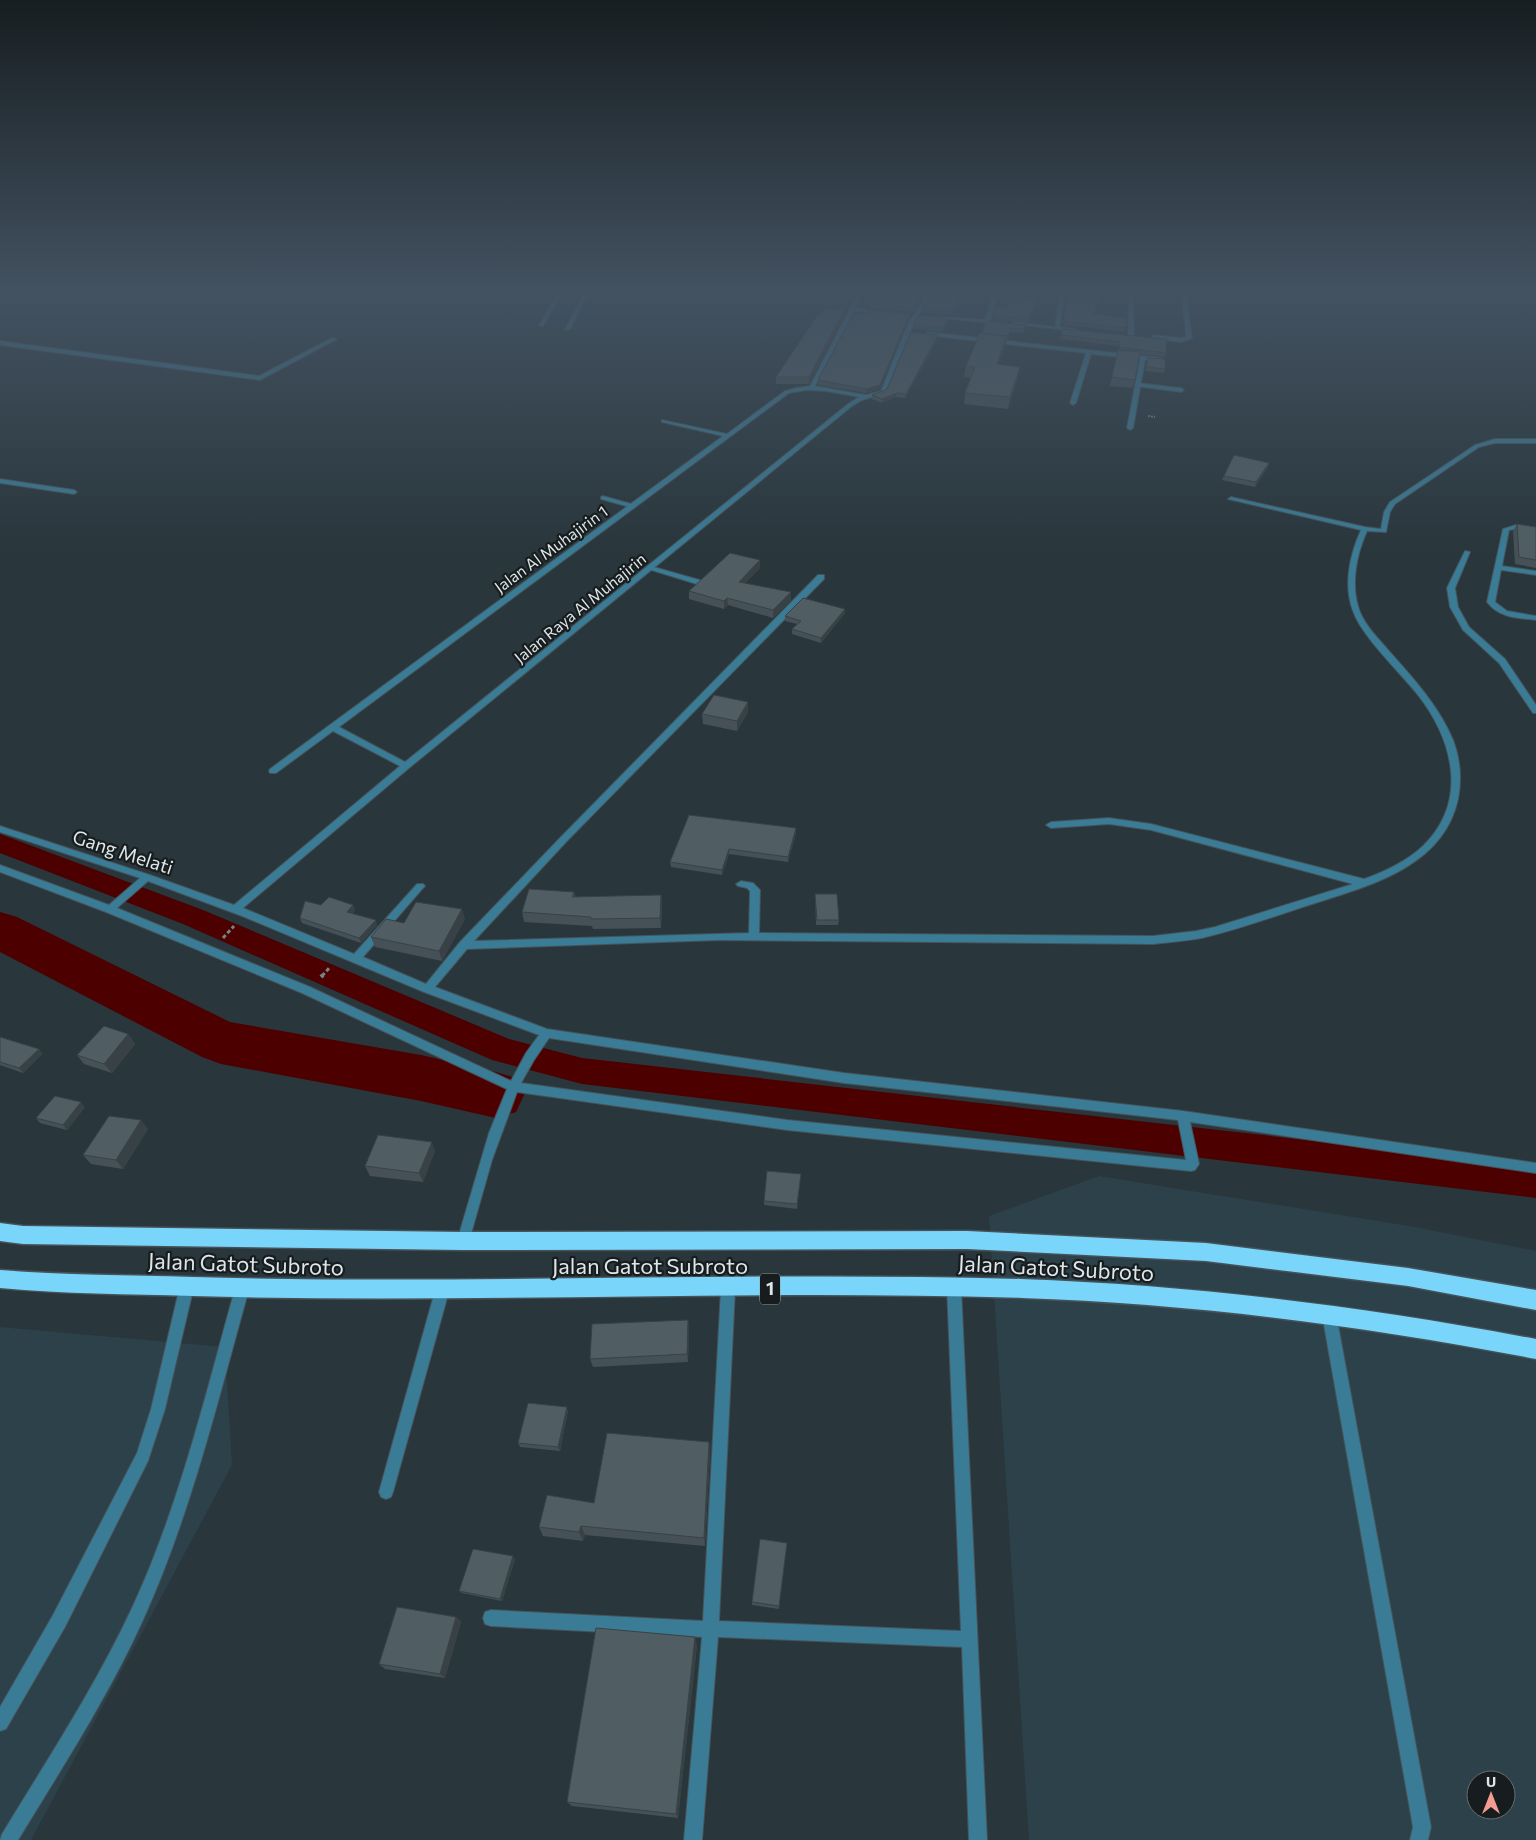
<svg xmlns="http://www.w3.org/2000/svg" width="1536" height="1840" font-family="Commissioner,sans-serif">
<rect width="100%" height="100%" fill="#29363c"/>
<g fill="#2c4149" fill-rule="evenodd">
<path d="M 1099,1176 L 1415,1227 L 1536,1251 L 1536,1840 L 1029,1840 L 989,1216 ZM 1476,1780 L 1506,1780 L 1506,1810 L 1476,1810 Z"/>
<polygon points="0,1327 225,1347 232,1465 31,1840 0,1840"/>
</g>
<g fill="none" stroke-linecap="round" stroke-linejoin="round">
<polygon fill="#4c0000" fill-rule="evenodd" points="0,834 203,910 509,1039 582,1058 1536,1166 1536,1198 582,1084 492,1060 183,924 0,853"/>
<polygon fill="#4c0000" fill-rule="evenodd" points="0,912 17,917 230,1022 421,1055 496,1072 516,1078 524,1095 516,1112 496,1118 421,1101 221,1064 202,1057 0,952"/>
<defs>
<g id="lane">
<polygon points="1137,383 1181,388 1184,390 1181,392 1135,386 1135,384"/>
<polygon points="603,496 635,505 636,506 633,508 601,499 601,497"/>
<polygon points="650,566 703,581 704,583 700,585 648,569 646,568"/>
<polygon points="187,1280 192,1282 194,1286 165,1409 148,1461 65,1627 6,1729 0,1731 0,1707 53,1615 137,1453 151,1409 180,1286 182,1282"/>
<polygon points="1329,1308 1334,1309 1336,1314 1431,1827 1428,1840 1410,1840 1413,1827 1322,1314 1324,1309"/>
</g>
<g id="street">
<polygon points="558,293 562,293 543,326 539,326"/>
<polygon points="584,293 588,293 570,329 565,330"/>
<path d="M 858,293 L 862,293 L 855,308 L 882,312 L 880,313 L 854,311 L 815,386 L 866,395 L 881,391 L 908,323 L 923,302 L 926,293 L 930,293 L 927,302 L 914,323 L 885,393 L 862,400 L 852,406 L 409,768 L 243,908 L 354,954 L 417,884 L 423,884 L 425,886 L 423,888 L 363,957 L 426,984 L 460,942 L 560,838 L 818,575 L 824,575 L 824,579 L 566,842 L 474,941 L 749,933 L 750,891 L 747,888 L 738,886 L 736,884 L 741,881 L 753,883 L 760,890 L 759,933 L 1153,936 L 1196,931 L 1215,927 L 1353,884 L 1151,830 L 1109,824 L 1051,828 L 1046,825 L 1051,822 L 1109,818 L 1151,824 L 1364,879 C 1384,872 1407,861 1423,846 C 1469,801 1453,740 1418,695 C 1400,672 1362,637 1353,611 C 1343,585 1350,554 1361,530 L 1228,499 L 1231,497 L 1365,527 L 1381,529 L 1384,512 L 1390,502 L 1475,445 L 1495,439 L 1536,439 L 1536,443 L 1495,443 L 1479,447 L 1395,504 L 1390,512 L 1386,532 L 1367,531 C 1356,555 1350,587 1360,612 C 1366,627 1379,639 1389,651 C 1413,678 1439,706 1453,740 C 1460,758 1462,779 1458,799 C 1443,869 1365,887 1306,906 C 1272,917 1237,930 1202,938 C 1186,941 1169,942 1153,944 L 720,940 L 467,949 L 435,987 L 547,1029 L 844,1073 L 1183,1111 L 1536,1163 L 1536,1173 L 1190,1122 L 1199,1164 L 1195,1170 L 1191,1171 L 787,1130 L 517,1092 L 492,1160 L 469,1241 L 467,1245 L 463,1247 L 459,1245 L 457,1241 L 489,1133 L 507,1089 L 302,993 L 106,912 L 0,872 L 0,865 L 109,905 L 140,878 L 0,832 L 0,826 L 150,875 L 234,905 L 400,766 L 333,731 L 276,773 L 270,773 L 269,771 L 270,769 L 723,436 L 662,422 L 662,420 L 727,434 L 785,391 L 796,388 L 810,386 ZM 806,390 L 826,391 L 859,397 L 848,404 L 405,762 L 339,727 L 789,393 ZM 148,881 L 242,916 L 424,992 L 539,1035 L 526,1053 L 511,1081 L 310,987 L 117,908 ZM 549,1038 L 844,1083 L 1178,1120 L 1186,1160 L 787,1120 L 521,1083 L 534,1060 Z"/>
<polygon points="1060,293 1064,293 1060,327 1076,329 1076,331 1011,324 1014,322 1055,327"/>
<polygon points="1129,293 1133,293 1134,335 1131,337 1128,335"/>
<polygon points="1182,293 1186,293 1192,338 1181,342 1151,338 1153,335 1181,338 1186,337"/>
<polygon points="995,296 997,297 990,321 1002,322 1002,324 932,317 934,316 985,320 993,297"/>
<polygon points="927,332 1161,358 1164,360 1161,362 1145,360 1133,428 1130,430 1127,428 1140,359 1091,354 1076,403 1073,405 1070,403 1086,353 925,335"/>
<polygon points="332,338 337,339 260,380 0,345 0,341 259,376"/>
<polygon points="0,479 74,490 77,492 74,494 0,483"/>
<path d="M 1516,525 L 1536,528 L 1536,532 L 1516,529 L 1509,530 L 1502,566 L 1536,571 L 1536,575 L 1501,570 L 1495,602 L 1507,611 L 1536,616 L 1536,620 C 1518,618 1499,618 1487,602 L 1503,529 Z"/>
<polygon points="1465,551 1470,552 1455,588 1458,607 1469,627 1505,659 1536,705 1536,713 1533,713 1499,663 1463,630 1450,607 1447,588"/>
<polygon points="954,1281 959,1283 961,1287 987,1840 969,1840 962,1647 718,1637 702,1840 684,1840 702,1637 491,1626 485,1624 483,1618 485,1612 491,1610 703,1621 721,1289 723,1285 728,1283 733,1285 735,1289 719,1621 961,1631 947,1287 949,1283"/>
<path d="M 242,1283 L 247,1285 L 249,1289 C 218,1400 191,1514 143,1620 C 108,1697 62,1768 18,1840 L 0,1840 L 2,1834 C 47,1760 95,1687 132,1608 C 179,1507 205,1396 235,1289 L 237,1285 Z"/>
<polygon points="442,1285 447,1287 449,1291 393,1492 391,1497 386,1499 381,1497 379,1492 435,1291 437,1287"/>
</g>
<g id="highway">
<polygon points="0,1223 23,1226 463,1232 967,1231 1206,1243 1408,1268 1536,1290 1536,1310 1408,1286 1206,1261 967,1249 463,1250 23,1244 0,1241"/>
<path d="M 0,1270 C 64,1275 129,1275 193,1277 C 469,1285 745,1271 1021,1279 C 1194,1285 1366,1307 1536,1339 L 1536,1359 C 1366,1326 1195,1304 1022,1298 C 746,1289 469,1304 193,1296 C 129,1294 64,1294 0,1288 Z"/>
</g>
</defs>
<use href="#lane" stroke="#465258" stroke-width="2"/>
<use href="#street" stroke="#465258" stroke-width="2"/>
<use href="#highway" stroke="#465258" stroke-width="3"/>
<polyline stroke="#788287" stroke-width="2" stroke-dasharray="2 1" stroke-linecap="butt" points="1148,416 1155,417"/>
<g stroke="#788287" stroke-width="3" stroke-dasharray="4 2.5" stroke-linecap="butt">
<polyline points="223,938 234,926"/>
<polyline points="322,976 330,967"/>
</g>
<polyline stroke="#788287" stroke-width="4" stroke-dasharray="4.5 3" stroke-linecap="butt" points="321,977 323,975"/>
<use href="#lane" fill="#3a7b95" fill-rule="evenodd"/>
<use href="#street" fill="#3a7b95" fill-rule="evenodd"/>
<use href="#highway" fill="#79d5fa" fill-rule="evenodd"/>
</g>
<g fill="#455156">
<polygon points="964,293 951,315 923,312 923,308 938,295"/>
<polygon points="1069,294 1099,296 1094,314 1126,328 1125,332 1063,325"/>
<polygon points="923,297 914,312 870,308 870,304"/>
<polygon points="1037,298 1036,302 1028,323 992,319 993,315"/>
<polygon points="821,314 843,317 809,384 776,384 776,377"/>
<polygon points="910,314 910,318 880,389 866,393 818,385 818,380"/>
<polygon points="948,322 942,332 913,329 913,325"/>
<polygon points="1026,325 1023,333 1011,332 1008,340 1006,339 1005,346 999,364 1018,377 1008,409 964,404 965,393 971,378 964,377 966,366 982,333"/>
<polygon points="1062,329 1166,353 1165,357 1139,354 1133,388 1110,386 1119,346 1060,339"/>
<polygon points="938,339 905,398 896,397 882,403 872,399 872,395 887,389"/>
<polygon points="1148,358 1165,369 1164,373 1145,371"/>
<polygon points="1269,463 1268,467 1255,487 1222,480 1224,476"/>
<polygon points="1517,524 1536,527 1536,568 1515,564 1513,531"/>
<polygon points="760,568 745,583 791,600 773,618 728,605 724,609 689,599 689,591"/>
<polygon points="845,613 821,643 792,634 792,629 797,624 785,621 785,616"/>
<polygon points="748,712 737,731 703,724 702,714"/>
<polygon points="796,828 796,833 788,862 729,854 722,875 671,867 670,862"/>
<polygon points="574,892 575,897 661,895 662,905 661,928 593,929 592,926 524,922 522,912"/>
<polygon points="815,894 839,920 838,925 816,925"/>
<polygon points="321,905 353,905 355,910 352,914 377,925 361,943 302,923 300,918"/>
<polygon points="465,919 442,961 375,947 371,937 404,923"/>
<polygon points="128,1034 135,1044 112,1073 84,1064 77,1055"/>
<polygon points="0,1037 39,1049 42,1054 23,1073 0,1065"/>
<polygon points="85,1107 67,1130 40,1123 36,1118"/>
<polygon points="148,1129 123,1169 91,1164 83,1155"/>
<polygon points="435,1151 423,1182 370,1176 365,1166"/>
<polygon points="801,1174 797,1209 764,1205 764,1201"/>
<polygon points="689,1328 688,1362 593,1367 590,1359"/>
<polygon points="568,1411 560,1451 520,1447 518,1443"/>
<polygon points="709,1442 710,1452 705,1546 585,1535 583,1541 543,1536 539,1527 594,1503"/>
<polygon points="787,1543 779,1609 752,1605 752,1602"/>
<polygon points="515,1559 502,1601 462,1593 459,1591"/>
<polygon points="456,1617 461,1622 445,1678 385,1669 379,1664"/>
<polygon points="697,1645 678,1818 572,1806 567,1802"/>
</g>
<g fill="#384246">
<polygon points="923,293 923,297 914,312 914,308"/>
<polygon points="962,293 964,293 951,315 952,311"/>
<polygon points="1037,298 1036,302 1028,323 1028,319"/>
<polygon points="844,310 843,317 809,384 809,377"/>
<polygon points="910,314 910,318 880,389 866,393 866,389"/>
<polygon points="948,318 948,322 942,332 942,328"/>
<polygon points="938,335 938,339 905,398 906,394"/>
<polygon points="1007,336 1005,346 995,375 997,364"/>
<polygon points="1020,367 1018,377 1008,409 1010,397"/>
<polygon points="897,393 896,397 882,403 882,399"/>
<polygon points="1269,463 1268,467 1255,487 1256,482"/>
<polygon points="760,560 760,568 739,589 739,582"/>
<polygon points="791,592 791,600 773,618 773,610"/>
<polygon points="727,598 728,605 724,609 724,601"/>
<polygon points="845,609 845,613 821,643 821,638"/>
<polygon points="748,702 748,712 737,731 737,721"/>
<polygon points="796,828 796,833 788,862 788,857"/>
<polygon points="729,849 729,854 722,875 722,870"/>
<polygon points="661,895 662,905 661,928 660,918"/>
<polygon points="353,905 355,910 349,917 347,912"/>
<polygon points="462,909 465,919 442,961 439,951"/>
<polygon points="376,920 377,925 361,943 359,938"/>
<polygon points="128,1034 135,1044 112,1073 104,1064"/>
<polygon points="39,1049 42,1054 23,1073 19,1068"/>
<polygon points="81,1102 85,1107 67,1130 63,1125"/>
<polygon points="141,1120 148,1129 123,1169 116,1160"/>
<polygon points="432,1142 435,1151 423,1182 419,1173"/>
<polygon points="688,1320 689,1328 688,1362 687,1354"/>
<polygon points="567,1407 568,1411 560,1451 558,1447"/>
<polygon points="709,1442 710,1452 705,1546 704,1538"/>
<polygon points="581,1526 585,1535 583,1541 579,1532"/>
<polygon points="513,1556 515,1559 502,1601 500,1599"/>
<polygon points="456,1617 461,1622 445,1678 440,1674"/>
<polygon points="695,1637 697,1645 678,1818 676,1814"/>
</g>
<g fill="#505e64" stroke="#384246">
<polygon points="875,293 923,293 914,308 870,304"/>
<polygon points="939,293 962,293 952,311 923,308 931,294 938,295"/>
<polygon points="1069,294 1099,296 1094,314 1127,318 1126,328 1063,321"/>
<polygon points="1008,297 1037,298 1028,319 993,315 995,307 1007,308"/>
<polygon points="825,309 844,310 809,377 776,377 818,314 821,314"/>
<polygon points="868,310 910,314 880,385 866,389 818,380 853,314 867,313"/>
<polygon points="919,315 948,318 942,328 913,325"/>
<polygon points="986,321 1026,325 1024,329 1011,328 1008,336 982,333"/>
<polygon points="1062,329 1167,339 1166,353 1119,347 1120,342 1061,335"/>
<polygon points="911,332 938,335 906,394 897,393 882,399 872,395 887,389"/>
<polygon points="980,333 1007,336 997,364 1020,367 1010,397 965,393 975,367 966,366"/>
<polygon points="1118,350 1140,352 1135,380 1112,377"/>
<polygon points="1148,358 1165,359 1165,369 1146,367"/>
<polygon points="1234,455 1269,463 1256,482 1224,476"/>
<polygon points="1517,524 1536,527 1536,560 1519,557"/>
<polygon points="730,553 760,560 739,582 791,592 773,610 727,598 724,601 689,591"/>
<polygon points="803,598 845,609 821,638 792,629 801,621 785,616"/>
<polygon points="714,695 748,702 737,721 702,714"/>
<polygon points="689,815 796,828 788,857 729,849 722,870 670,862"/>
<polygon points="529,889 574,892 572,897 661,895 660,918 591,919 591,917 522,912"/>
<polygon points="815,894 837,894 839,920 817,920"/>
<polygon points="329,897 353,905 347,912 376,920 359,938 300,918 305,901 321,905"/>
<polygon points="416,902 462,909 439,951 371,937 386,919 404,923"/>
<polygon points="104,1026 128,1034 104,1064 77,1055"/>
<polygon points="0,1037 39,1049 19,1068 0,1062"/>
<polygon points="55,1096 81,1102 63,1125 36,1118"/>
<polygon points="109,1116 141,1120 116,1160 83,1155"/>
<polygon points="378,1135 432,1142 419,1173 365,1166"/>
<polygon points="767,1171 801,1174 797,1204 764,1201"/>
<polygon points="688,1320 687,1354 590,1359 592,1324"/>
<polygon points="528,1403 567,1407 558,1447 518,1443"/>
<polygon points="607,1433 709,1442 704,1538 581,1526 579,1532 539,1527 547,1495 594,1503"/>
<polygon points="760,1539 787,1543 779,1606 752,1602"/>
<polygon points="473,1549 513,1556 500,1599 459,1591"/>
<polygon points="397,1607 456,1617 440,1674 379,1664"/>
<polygon points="596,1628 695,1637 676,1814 567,1802"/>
</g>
<linearGradient id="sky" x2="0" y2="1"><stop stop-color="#171e21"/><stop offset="0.53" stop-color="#435261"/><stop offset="1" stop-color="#435261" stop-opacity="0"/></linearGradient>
<rect width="1536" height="550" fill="url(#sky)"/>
<g text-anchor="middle" stroke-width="4.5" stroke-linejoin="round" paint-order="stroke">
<g font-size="16" fill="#dee6e9" stroke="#171d1f">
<text transform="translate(551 549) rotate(-36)" y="6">Jalan Al Muhajirin 1</text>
<text transform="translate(580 608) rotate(-39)" y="6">Jalan Raya Al Muhajirin</text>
</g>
<rect fill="#171d1f" stroke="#a2aaac" stroke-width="1" x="760" y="1273.5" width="20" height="31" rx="4"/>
<g font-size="18" font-weight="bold" fill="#dee6e9">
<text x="770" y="1295">1</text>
</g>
<g font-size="19" fill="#dee6e9" stroke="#171d1f">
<text transform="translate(123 852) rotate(18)" y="7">Gang Melati</text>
</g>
<g font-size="22" fill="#dee6e9" stroke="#171d1f">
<text transform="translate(246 1264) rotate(2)" y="8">Jalan Gatot Subroto</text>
<text x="650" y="1274">Jalan Gatot Subroto</text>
<text transform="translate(1056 1268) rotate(3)" y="8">Jalan Gatot Subroto</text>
</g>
</g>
<g transform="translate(1491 1795)"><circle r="24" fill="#171d1f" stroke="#676d70"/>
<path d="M0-4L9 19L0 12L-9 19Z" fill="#f59c91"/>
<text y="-8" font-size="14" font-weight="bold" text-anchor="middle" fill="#dee6e9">U</text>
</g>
</svg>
